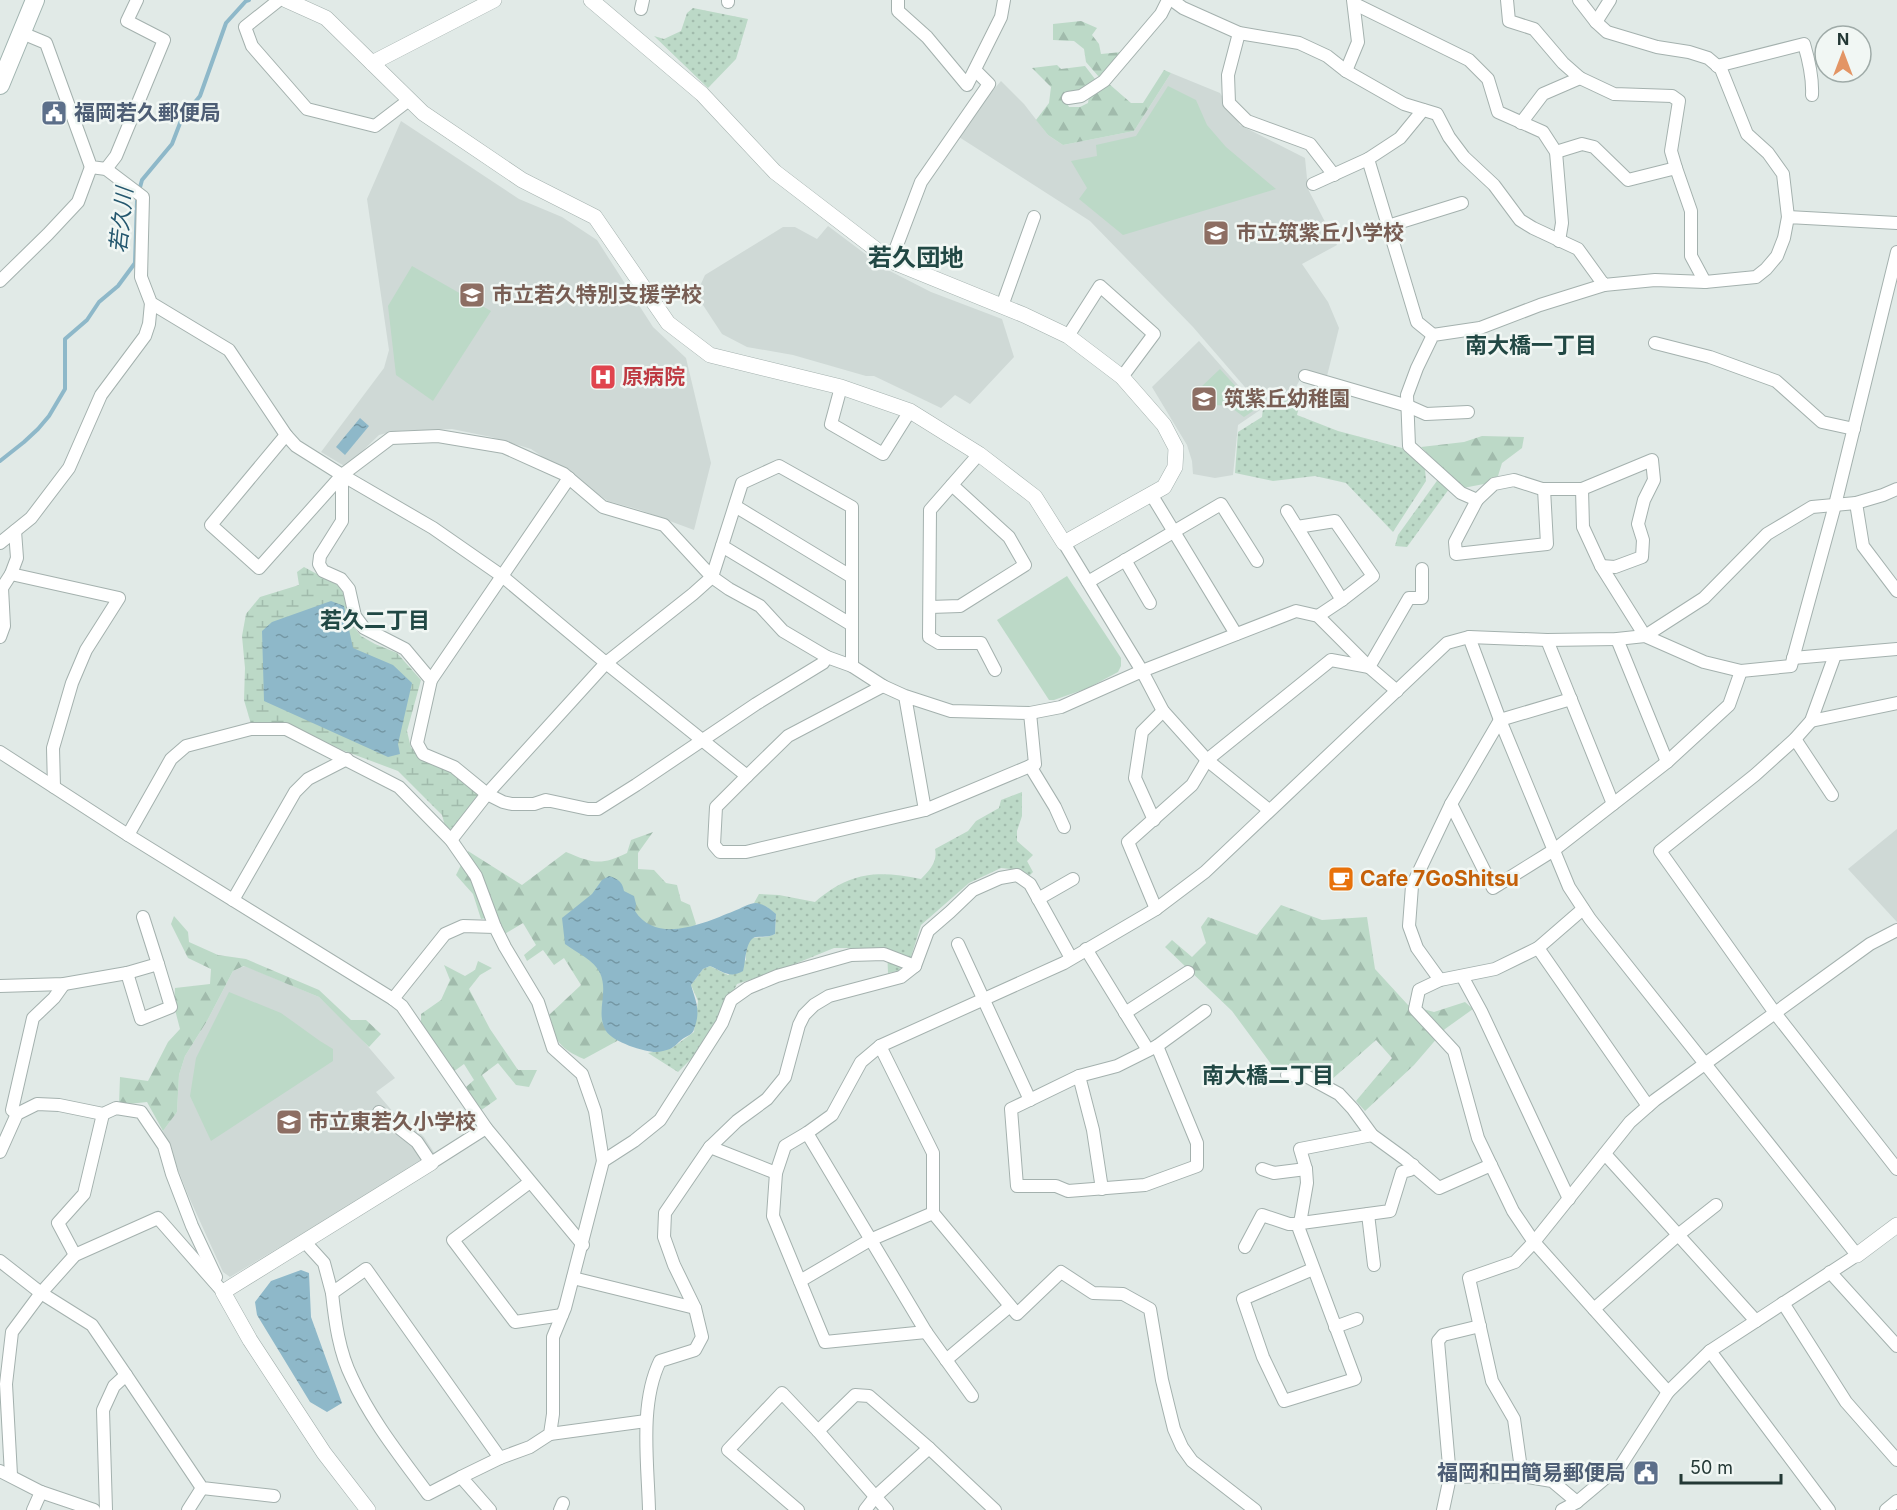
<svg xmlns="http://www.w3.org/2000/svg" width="1897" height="1510" font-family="Inter,'Noto Sans JP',sans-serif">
<defs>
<pattern id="grass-dots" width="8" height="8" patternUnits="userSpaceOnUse" patternTransform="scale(1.5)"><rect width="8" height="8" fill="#bcd9c7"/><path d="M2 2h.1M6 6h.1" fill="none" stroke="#a1bbac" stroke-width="1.8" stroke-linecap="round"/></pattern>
<pattern id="forest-firs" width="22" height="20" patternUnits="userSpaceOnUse" patternTransform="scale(1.5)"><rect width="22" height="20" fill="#bcd9c7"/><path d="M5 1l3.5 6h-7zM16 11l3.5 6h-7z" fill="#a1bbac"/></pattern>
<pattern id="wetland-marsh" width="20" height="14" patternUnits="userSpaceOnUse" patternTransform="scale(1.5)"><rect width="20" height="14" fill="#bcd9c7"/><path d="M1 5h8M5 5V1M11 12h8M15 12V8" fill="none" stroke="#a1bbac"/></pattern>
<pattern id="water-ripples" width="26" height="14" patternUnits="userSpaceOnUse" patternTransform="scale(1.5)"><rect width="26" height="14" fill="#8eb8c9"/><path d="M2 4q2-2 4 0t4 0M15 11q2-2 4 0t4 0" fill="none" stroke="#7497a4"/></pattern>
</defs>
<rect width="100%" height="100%" fill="#e1eae7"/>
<g fill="#cfd9d6">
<polygon points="1171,73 1220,93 1240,125 1305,158 1308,189 1337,245 1302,264 1328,302 1339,328 1327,376 1304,372 1289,400 1263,408 1193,327 1090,221 959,137 982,103 1001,81 1024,104 1048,135 1063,145 1134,131"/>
<polygon points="401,121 519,199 562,217 597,240 653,327 686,358 711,463 694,530 640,510 608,501 531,449 491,437 452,429 395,431 379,435 346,467 321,452 384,368 389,350 367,199"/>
<polygon points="828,226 884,268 931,292 1002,319 1014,357 970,404 955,395 941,408 874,376 866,376 793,355 747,347 722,334 701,302 700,286 705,275 783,227 795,227 817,239"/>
<polygon points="1199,341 1260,410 1238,425 1233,475 1215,478 1193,474 1192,461 1187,445 1152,387"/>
<polygon points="1897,829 1897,922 1848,869"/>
<polygon points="245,966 319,997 359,1036 395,1078 376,1092 394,1113 400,1113 424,1137 435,1154 230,1277 223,1272 188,1195 163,1131 177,1112 179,1075 185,1056 207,1021 233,971"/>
</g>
<g fill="url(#grass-dots)">
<polygon points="693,8 748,19 736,59 708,88 654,36 664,39 681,31 687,13"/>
<polygon points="1289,400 1299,406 1297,415 1338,431 1406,449 1425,469 1426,481 1393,532 1346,483 1315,476 1273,481 1235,473 1238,432 1262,417 1263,408"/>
<polygon points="1439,478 1449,489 1407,547 1395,546 1398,535"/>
<path d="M 1022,792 L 1022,816 L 1017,831 L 1017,841 L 1033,855 L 1027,861 L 1033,872 L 1029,876 L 1020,870 L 1001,868 L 969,883 L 921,925 L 911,957 L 898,971 L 888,973 L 887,948 L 834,948 L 785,968 L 737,984 L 715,1029 L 693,1057 L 678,1072 L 648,1053 L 672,1048 L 694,1032 L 698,1001 L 691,985 L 703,969 L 710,966 L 728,975 L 746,960 C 746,927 756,943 775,934 L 776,915 L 767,907 L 754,903 L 759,894 L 779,895 L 815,902 C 850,872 877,870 921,879 C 929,871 938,862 935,849 L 968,831 L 976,821 L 999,808 L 1001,800 Z"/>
</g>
<g fill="url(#forest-firs)">
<polygon points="1081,21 1097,28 1092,35 1099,44 1101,54 1122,52 1099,77 1086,62 1084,49 1074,41 1053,40 1053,24"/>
<polygon points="1057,65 1061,69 1085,66 1095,79 1076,93 1064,97 1069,107 1080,107 1088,103 1089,97 1108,83 1131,103 1143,103 1164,70 1171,73 1134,131 1063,145 1048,135 1036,120 1049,103 1051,87 1032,68"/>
<polygon points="1482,436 1524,437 1522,448 1502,463 1498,476 1484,484 1463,488 1421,447 1464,442"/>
<path d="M 653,832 L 638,853 L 638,869 L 654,870 L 666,883 L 677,885 L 681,901 L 690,905 L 696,924 L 617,1041 L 584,1059 C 560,1049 554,1040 549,1015 L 581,985 L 564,958 L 554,965 L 543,950 L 527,961 L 524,955 L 536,945 L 523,923 L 503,935 L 497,916 L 481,919 L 473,894 L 456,875 L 468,851 L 522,885 L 566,852 C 592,863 601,866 627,853 L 631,840 Z"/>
<polygon points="1281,905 1322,920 1367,917 1375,969 1408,1005 1434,1012 1465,1002 1473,1009 1445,1029 1414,1065 1365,1111 1356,1101 1392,1058 1376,1040 1330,1081 1308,1081 1274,1068 1232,1011 1165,947 1172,940 1192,957 1206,943 1201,927 1208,917 1257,935"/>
<polygon points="174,916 188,932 189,942 218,955 246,959 319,990 351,1020 366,1020 381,1034 369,1047 319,997 244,966 233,971 207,1021 185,1056 179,1075 177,1112 163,1131 147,1102 119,1105 120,1077 148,1081 168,1042 180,1029 174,1006 175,988 210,984 211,969 188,958 171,924"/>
<polygon points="478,961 492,968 480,975 469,989 490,1029 518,1070 537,1070 529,1087 516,1085 498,1063 482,1075 497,1099 480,1111 466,1087 474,1080 464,1064 453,1072 421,1023 421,1014 441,1000 450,980 444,965 465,976 475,970"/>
</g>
<polygon fill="url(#wetland-marsh)" points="304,567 341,587 354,627 361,636 375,644 397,653 421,680 407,731 411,748 431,761 452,768 480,795 453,831 445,826 442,815 398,771 342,750 286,723 251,724 244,700 245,668 242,636 246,614 260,597 299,585 297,572"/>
<g fill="#bcd9c7">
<polygon points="1168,86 1196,100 1207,125 1226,147 1276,189 1123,235 1079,199 1087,188 1071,161 1097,156 1096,145 1136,136"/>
<polygon points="412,266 491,311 433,401 396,375 388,306"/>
<polygon points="1220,369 1256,409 1244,417 1229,406 1215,405 1200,388"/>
<polygon points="1067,576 1121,658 1121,666 1118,672 1088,688 1054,700 1049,700 997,620"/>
<polygon points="229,992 281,1013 320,1041 333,1049 333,1061 211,1141 190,1096 196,1058"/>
</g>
<g fill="url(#water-ripples)">
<polygon points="360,418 369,426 345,455 336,447"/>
<polygon points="331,601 344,606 353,648 393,665 412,683 398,744 400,754 388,757 264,701 262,631 272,622"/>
<path d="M 609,876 C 618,879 622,881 624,891 L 634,896 L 636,904 L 635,911 C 657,945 704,923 734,911 C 740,909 749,903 756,903 C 764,904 770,909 776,914 L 775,934 C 768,938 763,936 756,937 C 745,939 746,962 743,971 C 730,979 722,971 710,966 L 703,969 L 691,985 C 696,1002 701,1011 694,1029 C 693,1034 689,1035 684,1038 C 679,1041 675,1047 670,1049 C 666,1050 660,1052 656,1052 C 644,1052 613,1042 606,1031 C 595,1012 609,993 600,973 C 594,960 577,953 565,944 L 562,918 L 592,894 L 602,880 Z"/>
<polygon points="301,1270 309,1273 311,1317 342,1403 327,1412 310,1402 257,1315 255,1302 271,1281"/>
</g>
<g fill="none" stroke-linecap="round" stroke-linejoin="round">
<g stroke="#8eb8c9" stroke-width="4">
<polyline points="139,191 142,180 172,144 182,118 200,96 226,23 246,1 249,0"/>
<polyline points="0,461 24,442 38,429 49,416 65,389 65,339 87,320 99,302 118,286 135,263 137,201"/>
</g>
<defs>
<g id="minor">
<polyline points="279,0 245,27 252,46 307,109 375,126 409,100"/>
<polyline points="898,0 898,11 927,37 967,85 1001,17 1004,0"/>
<polyline points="1172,0 1183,8 1239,33 1299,43 1327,56 1346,71"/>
<polyline points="1353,0 1358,42 1346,71 1404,104 1437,114 1449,137 1464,157 1494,185 1520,220 1533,228 1578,249 1604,285 1655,280 1705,282 1756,277 1766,269 1777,256 1784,238 1788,217 1897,223"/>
<polyline points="1507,0 1509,21 1534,29 1563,63 1580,78 1543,94 1521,123"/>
<polyline points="1579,0 1596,22 1607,32 1657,47 1689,52 1708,58 1721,69 1747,134 1768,153 1783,174 1788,217"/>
<polyline points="728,2 728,0"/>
<polyline points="1355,4 1469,60 1488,79 1498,112 1543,132 1556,152 1562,223 1559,241"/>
<polyline points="641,9 643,0"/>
<polyline points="1596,22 1610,0"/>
<polyline points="22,33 46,43 91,167 106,169 143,197 141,277 151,303 229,350 286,435 296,446 342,475 342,521 320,556 319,564 323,571 341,579 349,589 355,616 364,628 405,649 431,680 417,743 423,754 454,767 487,794 503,802 512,804 534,804 546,800 588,809 598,809 636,785 756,704 823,663 827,657"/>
<polyline points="1239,33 1228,75 1229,103 1247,121 1310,144 1334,175"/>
<path d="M 1717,66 L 1804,44 C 1809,61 1813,77 1812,95"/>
<polyline points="1580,78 1614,94 1672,96 1679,101 1671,151 1676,168"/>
<polyline points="1068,98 1081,96 1104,81 1161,14 1168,0"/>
<polyline points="1556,152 1582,144 1594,147 1628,180 1676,168 1691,211 1691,256 1705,282"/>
<polyline points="1368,159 1400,138 1423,110"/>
<polyline points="106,169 116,156 164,40 127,21 137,0"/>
<polyline points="1313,184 1368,159 1417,322 1433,335"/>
<polyline points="1388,226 1462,203"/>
<polyline points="891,261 921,182 989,84 975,70"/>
<polyline points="0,281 48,234 78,202 91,167"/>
<polyline points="1604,285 1540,305 1480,328 1433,335 1417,368 1407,395 1409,446 1461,493 1477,500 1494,484 1514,480 1542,489 1582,489 1583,527 1601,566 1645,636 1704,598 1767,534 1812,507 1856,503 1883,495 1897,489"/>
<polyline points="1002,306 1034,217"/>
<polyline points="1068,336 1100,286 1154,334 1122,377"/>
<polyline points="1655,343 1710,357 1776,381 1822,422 1854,429"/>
<polyline points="1305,376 1408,406 1426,414 1468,412"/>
<polyline points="841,387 831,424 883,454 910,411"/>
<polyline points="286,435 211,525 259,568 342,475"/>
<polyline points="979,454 930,510 929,637 939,643 981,643 995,670"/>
<polyline points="1582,489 1652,460 1654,480 1644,500 1638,524 1643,540 1642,557 1615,567 1601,566"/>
<polyline points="1151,494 1236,634"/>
<polyline points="1477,500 1455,542 1456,554 1547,544 1544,489"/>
<polyline points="1856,503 1863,546 1897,591"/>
<polyline points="735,506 852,577"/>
<polyline points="1287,511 1342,600"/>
<polyline points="1297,527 1335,521 1373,576 1342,600 1318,616"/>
<polyline points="0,543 31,518 69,468 101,395 145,336 149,324 151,303"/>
<polyline points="1064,543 1142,671 1296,611 1318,616 1369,667 1397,691"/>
<polyline points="722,546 852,625"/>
<polyline points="1125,560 1150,603"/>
<polyline points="11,574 17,558 15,531"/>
<polyline points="712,577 693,594 606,663 502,576 433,528 342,475 391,438 438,436 504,447 564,474 603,507 664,525 712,577 729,589 760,606 783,631 827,657 852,666 852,507 779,466 742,483 712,577"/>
<polyline points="1088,582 1221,504 1257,561"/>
<polyline points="930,607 960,606 1025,565 1009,537 952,485"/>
<polyline points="0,637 4,626 2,588 11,574 119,598 86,650 72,683 53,748 54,787"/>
<polyline points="1469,637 1500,720 1569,887 1590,919 1857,1255 1710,1351 1668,1392 1621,1465 1577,1502 1562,1510"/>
<polyline points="1617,639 1667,762"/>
<polyline points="1547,640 1613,804"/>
<polyline points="1835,655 1811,721 1795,739 1755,775 1660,851 1775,1013 1897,1169"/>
<polyline points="1793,658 1897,649"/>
<polyline points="431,680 569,478"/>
<polyline points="883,686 905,696 925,810 1035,764 1030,713 951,711 905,696"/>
<polyline points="1030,713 1061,707 1142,671 1163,711 1207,760 1269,810"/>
<polyline points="1811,721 1897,703"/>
<polyline points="1795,739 1832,795"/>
<polyline points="0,752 128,835 393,999 402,1006 486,1128 583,1245"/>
<polyline points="1030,766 1055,807 1064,827"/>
<polyline points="747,776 716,807 714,845 720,852 746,852 925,810"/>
<polyline points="1451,804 1493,888 1554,850 1667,762 1729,705 1741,671"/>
<polyline points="1154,820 1135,778 1142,732 1163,711"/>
<polyline points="128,835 171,759 186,746 251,729 286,729 399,787 451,840 476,876 495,927"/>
<polyline points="451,840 487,794 606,663 747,776 788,736 883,686 852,666"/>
<polyline points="1038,899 1073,879"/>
<polyline points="233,900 295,792 308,779 347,759"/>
<polyline points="1156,909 1128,842 1192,785 1207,760 1331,660 1369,667 1409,598 1422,598 1422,569"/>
<polyline points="1583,909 1538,948 1495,969 1440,980 1419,990 1415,1009 1454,1051 1478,1138 1513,1211 1534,1242 1668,1392"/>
<polyline points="958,944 1030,1100"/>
<polyline points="1538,948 1648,1106"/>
<polyline points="1086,949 1148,1050"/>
<polyline points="127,973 141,1019 171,1007 158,964"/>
<polyline points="1462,976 1481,1011 1569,1199"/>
<polyline points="1440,980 1417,948 1409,926 1412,886 1451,804 1500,720 1571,699"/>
<polyline points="0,986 64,984 127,973 158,964 143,917"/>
<polyline points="393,999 445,934 463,926 495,927 505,947 538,1002 553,1048 582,1074 595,1111 603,1161"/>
<polyline points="1125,1013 1188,972"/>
<polyline points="880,1046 933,1153 933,1213 1017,1314 1061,1272 1093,1293 1123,1294 1150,1309 1162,1380 1174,1429 1182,1447 1192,1461 1255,1510"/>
<polyline points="1287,1075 1306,1076 1339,1094 1353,1109 1372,1135 1405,1159 1439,1188 1491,1165"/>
<polyline points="1079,1076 1011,1109 1017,1186 1056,1186 1068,1191 1145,1185 1197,1166 1197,1143 1157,1046"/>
<polyline points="379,1112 417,1142 431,1163 486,1128"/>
<polyline points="17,1114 12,1110 33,1018 54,998 64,984"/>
<polyline points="807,1133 926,1332 972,1396"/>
<polyline points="0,1152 17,1114 37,1104 59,1105 103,1114 116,1108 141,1112 164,1146 172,1174 192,1226 216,1277"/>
<polyline points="1605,1154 1756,1321"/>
<polyline points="1262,1169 1274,1173 1306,1169"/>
<polyline points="776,1173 710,1147 737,1121 767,1099 785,1077 799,1025 804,1015 814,1005 829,996 901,977 915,966 928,931 950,912 973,890 1000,878 1017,875 1030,884 1071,958"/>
<polyline points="530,1182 453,1240 515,1322 562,1315"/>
<polyline points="1102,1189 1093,1130 1079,1076 1117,1066 1157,1046 1205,1011"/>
<polyline points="1368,1214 1374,1265"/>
<polyline points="304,1241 324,1263 332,1293 366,1269 500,1458 530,1447 550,1434 553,1414 553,1337 565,1308 603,1161 634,1141 660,1120 722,1023 731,1000 748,988 777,976 851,955 884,954 915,966"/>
<polyline points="1245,1247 1262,1215 1289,1224 1294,1224 1390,1211 1402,1172 1410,1170 1413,1165"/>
<polyline points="75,1255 58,1223 84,1194 103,1114"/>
<polyline points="0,1261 41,1293 92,1325 126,1375"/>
<polyline points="1313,1269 1243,1299 1263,1357 1284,1401 1355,1379 1299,1229 1307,1183 1306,1169 1300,1149 1372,1135"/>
<polyline points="1830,1272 1897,1346"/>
<polyline points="573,1278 695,1308"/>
<polyline points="800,1281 870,1240 933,1213"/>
<path d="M 332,1293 C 335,1321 339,1352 352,1378 C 371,1420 401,1457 428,1494 L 461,1477"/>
<polyline points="1783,1303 1846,1402 1897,1460"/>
<polyline points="1594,1309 1678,1235 1716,1205"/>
<polyline points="1335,1327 1357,1319"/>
<polyline points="926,1332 825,1342 773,1216 776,1173 785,1146 807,1133 832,1115 861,1062 880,1046 1064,963 1156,909 1205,872 1447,643 1469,637 1547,640 1617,639 1645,636 1704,662 1741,671 1791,666 1835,505 1897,252"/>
<polyline points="1710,1351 1829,1510"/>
<polyline points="946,1360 1010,1306"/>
<polyline points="818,1431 887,1510"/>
<polyline points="550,1434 646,1421"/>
<polyline points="0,1471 41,1492 94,1510"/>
<polyline points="11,1475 6,1384 12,1332 41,1293 75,1255 158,1218 223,1292"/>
<polyline points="1450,1477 1438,1341 1443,1335 1480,1326"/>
<polyline points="1577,1502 1552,1481 1522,1476 1514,1419 1492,1381 1469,1278 1515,1262 1534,1242 1630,1122 1655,1100 1870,944 1897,930"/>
<polyline points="33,1510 41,1492"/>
<polyline points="106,1510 103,1410 114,1386 126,1375 202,1488 274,1496"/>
<polyline points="188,1510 202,1488"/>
<polyline points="490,1510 461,1477 500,1458"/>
<polyline points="560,1510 563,1503"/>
<path d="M 649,1510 C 648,1464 639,1404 660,1361 L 695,1350 L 702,1337 L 695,1308 L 674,1265 L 664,1237 L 665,1213 L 710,1147"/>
<polyline points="798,1510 728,1450 782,1393 818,1431 855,1395 869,1396 929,1448"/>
<polyline points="865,1510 875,1497 929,1448 995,1510"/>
<polyline points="1443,1510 1450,1477 1522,1476"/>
<polyline points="1886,1510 1897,1501"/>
</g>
<g id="tertiary">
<polyline points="286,0 326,18 423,113 522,180 595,217 668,323 710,355 841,387 910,411 979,454 1035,497 1064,543 1164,487 1175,467 1176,448 1164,425 1122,377 1068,336 1024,315 891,261 775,172 702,94 591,0"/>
<polyline points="372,63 494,0"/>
<polyline points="1857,1255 1897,1225"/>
<polyline points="368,1510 324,1453 250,1340 223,1292 431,1163"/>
</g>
<polyline id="secondary" points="0,85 35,0"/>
</defs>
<use href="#minor" stroke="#a4b1ae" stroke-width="14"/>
<use href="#tertiary" stroke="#a4b1ae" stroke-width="16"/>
<use href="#secondary" stroke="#a1b4b0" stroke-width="20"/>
<use href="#minor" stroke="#fff" stroke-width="12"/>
<use href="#tertiary" stroke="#fff" stroke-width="15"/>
<use href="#secondary" stroke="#fff" stroke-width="18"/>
</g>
<defs>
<symbol id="civic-square" viewBox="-11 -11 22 22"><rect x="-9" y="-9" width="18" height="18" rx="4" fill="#5c6f8a" stroke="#f1f7f4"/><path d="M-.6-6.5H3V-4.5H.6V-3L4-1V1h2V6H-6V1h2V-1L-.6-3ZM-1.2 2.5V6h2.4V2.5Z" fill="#fff"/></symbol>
<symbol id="school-square" viewBox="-11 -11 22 22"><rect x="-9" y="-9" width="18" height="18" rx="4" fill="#8d6e63" stroke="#f1f7f4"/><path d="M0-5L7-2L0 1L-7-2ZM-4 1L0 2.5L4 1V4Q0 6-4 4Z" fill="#fff"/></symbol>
<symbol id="hospital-square" viewBox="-11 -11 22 22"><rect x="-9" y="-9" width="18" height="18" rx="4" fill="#e0444e" stroke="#f1f7f4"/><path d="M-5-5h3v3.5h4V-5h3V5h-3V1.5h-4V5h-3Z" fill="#fff"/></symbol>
<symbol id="cafe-square" viewBox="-11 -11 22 22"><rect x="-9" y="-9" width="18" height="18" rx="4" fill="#e8710a" stroke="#f1f7f4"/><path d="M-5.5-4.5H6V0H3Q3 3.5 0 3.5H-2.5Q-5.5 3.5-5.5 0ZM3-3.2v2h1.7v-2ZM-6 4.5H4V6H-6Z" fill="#fff"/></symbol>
</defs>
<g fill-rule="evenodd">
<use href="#civic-square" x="39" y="98" width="30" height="30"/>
<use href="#school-square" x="1201" y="218" width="30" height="30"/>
<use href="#school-square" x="457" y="280" width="30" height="30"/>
<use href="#hospital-square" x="588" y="362" width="30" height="30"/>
<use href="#school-square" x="1189" y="384" width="30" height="30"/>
<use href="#cafe-square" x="1326" y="864" width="30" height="30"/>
<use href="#school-square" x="274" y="1107" width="30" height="30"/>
<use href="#civic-square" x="1631" y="1458" width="30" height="30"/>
</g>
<g text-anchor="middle" stroke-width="5" stroke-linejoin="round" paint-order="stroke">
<g font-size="21" font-weight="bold" fill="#4e5e75" stroke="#f1f7f4" text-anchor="start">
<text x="74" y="120">福岡若久郵便局</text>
<text x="1626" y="1480" text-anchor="end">福岡和田簡易郵便局</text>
</g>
<g font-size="21" font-weight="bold" fill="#785e54" stroke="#f1f7f4" text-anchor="start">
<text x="1236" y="240">市立筑紫丘小学校</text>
<text x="492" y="302">市立若久特別支援学校</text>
<text x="1224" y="406">筑紫丘幼稚園</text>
<text x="308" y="1129">市立東若久小学校</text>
</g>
<g font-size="21" font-weight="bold" fill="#be3a42" stroke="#f1f7f4" text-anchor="start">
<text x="622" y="384">原病院</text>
</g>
<g font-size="21" font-weight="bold" fill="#c56008" stroke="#f1f7f4" text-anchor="start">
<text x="1360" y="886">Cafe 7GoShitsu</text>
</g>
<g font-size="22" font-style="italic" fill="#24576e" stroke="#f1f7f4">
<text transform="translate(121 220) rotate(-84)" y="8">若久川</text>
</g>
<g font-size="22" font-weight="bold" fill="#214844" stroke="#f1f7f4">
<text x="1531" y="353">南大橋一丁目</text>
<text x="375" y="628">若久二丁目</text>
<text x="1268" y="1083">南大橋二丁目</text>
</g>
<g font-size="24" font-weight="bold" fill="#214844" stroke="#f1f7f4">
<text x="916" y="266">若久団地</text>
</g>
</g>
<g transform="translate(1843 54)"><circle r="28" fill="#f1f7f4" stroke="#9faba8" stroke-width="1.5"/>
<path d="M0-4.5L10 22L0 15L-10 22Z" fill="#e39565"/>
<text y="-9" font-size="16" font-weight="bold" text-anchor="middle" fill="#233835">N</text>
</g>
<path d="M1681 1474v9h100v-9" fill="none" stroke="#233835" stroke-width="3"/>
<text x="1690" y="1474" font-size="18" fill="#233835" stroke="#f1f7f4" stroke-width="4.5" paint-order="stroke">50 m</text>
</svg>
